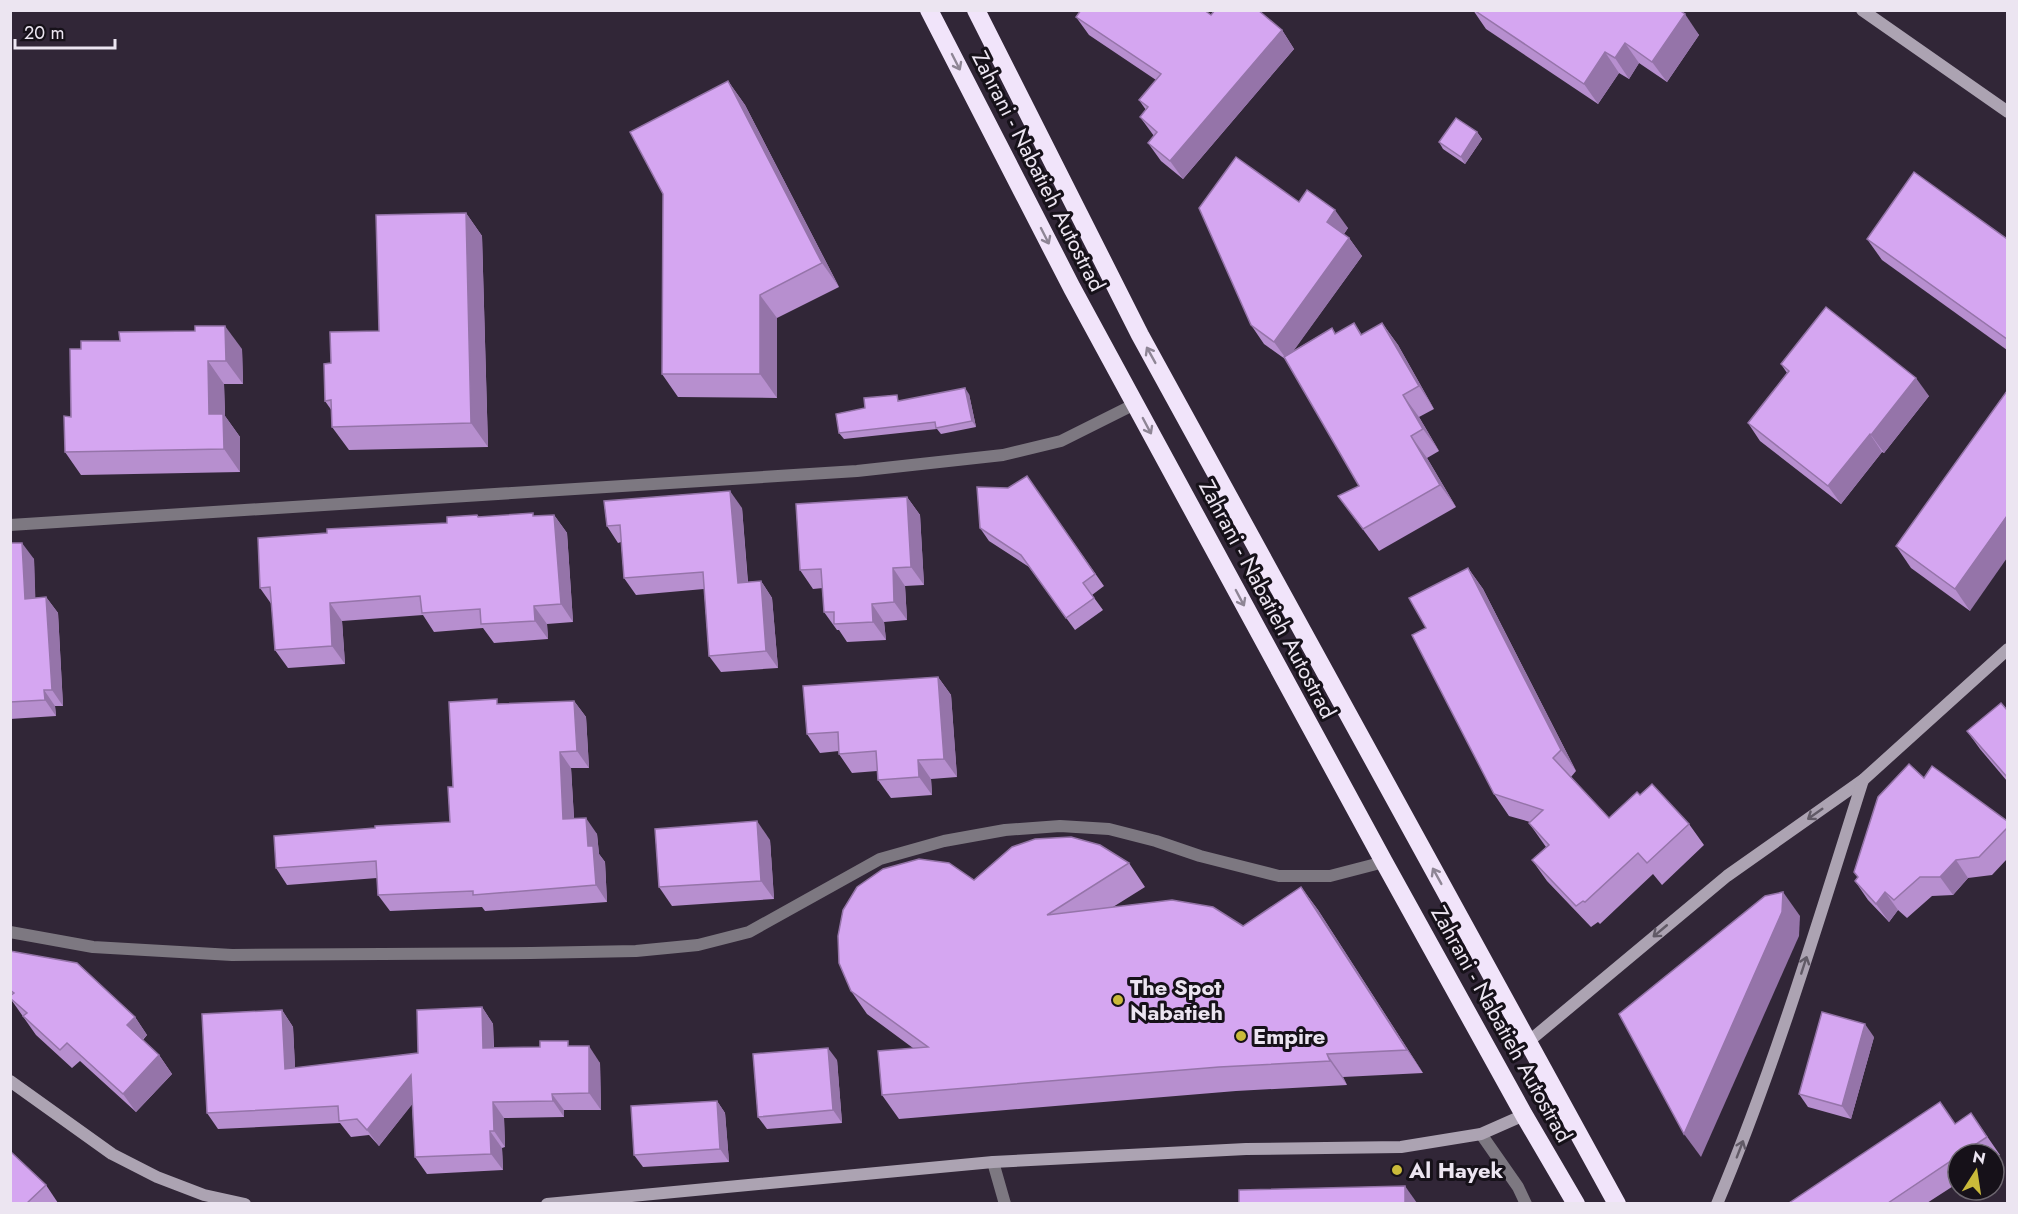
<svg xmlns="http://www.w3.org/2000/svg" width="2018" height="1214" font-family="Jost,sans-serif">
<rect width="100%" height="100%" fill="#312637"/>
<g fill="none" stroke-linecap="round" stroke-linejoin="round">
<g stroke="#7d7881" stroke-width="12">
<polyline points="10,525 857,471 1003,455 1061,441 1135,404"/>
<polyline points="10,932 93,947 232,955 531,953 636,951 698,945 749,932 880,859 944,841 1005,830 1060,826 1109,829 1156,841 1200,856 1279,876 1330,876 1384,862"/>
<polyline points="1481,1134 1518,1187 1526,1204"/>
<polyline points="993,1162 1005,1204"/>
</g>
<g stroke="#aca3b2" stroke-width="12">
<polyline points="1862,10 2008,112"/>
<polyline points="1528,1042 1727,876 1863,780 2008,649"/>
<polyline points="10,1081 112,1154 157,1177 204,1195 245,1204"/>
<polyline points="547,1204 993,1162 1246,1149 1401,1147 1481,1134 1524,1115"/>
<path d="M 1717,1204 C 1775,1066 1818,922 1863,780"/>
</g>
<g stroke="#f1e4fa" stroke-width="18">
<polyline points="929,10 1072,288 1135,404 1384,862 1524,1115 1576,1204"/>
<polyline points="976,10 1140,335 1617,1204"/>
</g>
</g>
<g fill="#b78fcf">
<polygon points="1473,10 1679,10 1699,35 1667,82 1639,63 1629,79 1619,73 1598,104 1486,29"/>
<polygon points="1211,15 1282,30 1294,49 1183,179 1161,161 1148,143 1154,136 1140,117 1146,110 1139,100 1156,80 1089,35 1076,17"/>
<polygon points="728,81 745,105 839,287 777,318 777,398 678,397 662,374"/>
<polygon points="1477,132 1482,139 1465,164 1443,149 1439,142"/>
<polygon points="1299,202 1348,228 1344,234 1349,238 1362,256 1293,351 1332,328 1336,334 1354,323 1362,335 1382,323 1398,345 1434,409 1419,417 1439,451 1427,458 1456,507 1379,551 1338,496 1359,486 1285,359 1264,344 1251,325"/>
<polygon points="466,213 482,236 488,447 349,450 332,427 332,411 325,401 331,363 379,331"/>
<polygon points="1867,239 2007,239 2007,350 1882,260"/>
<polygon points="81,349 242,349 243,384 224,384 225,416 240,437 240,472 81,475 65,452"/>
<polygon points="1781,364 1929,396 1884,453 1882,452 1841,504 1760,441 1748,423 1787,373"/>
<polygon points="2007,391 1970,611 1911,568 1896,546"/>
<polygon points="969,394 976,427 941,434 937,429 844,439 839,433 902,401"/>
<polygon points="1027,476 1104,586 1092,595 1103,610 1075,630 1029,567 989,541 980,528"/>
<polygon points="907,497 920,515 924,585 905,586 907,620 884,622 886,640 847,642 839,630 837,630 824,612 823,588 813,589 800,570"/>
<polygon points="742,508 748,582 761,581 772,598 778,668 721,672 709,656 704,589 636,595 624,578 621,542 618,543 607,526"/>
<polygon points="477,515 479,517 535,516 554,515 567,533 573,622 547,624 548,639 494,643 483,628 434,632 423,615 342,621 345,664 288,668 275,650 272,605 260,588 447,523"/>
<polygon points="10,543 34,559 35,598 46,597 58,613 63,706 55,706 56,716 10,719"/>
<polygon points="1468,568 1483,589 1576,771 1571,777 1609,818 1640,795 1689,824 1704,845 1662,885 1653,874 1600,924 1598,922 1591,927 1547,881 1532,860 1546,847 1529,823 1530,822 1509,816 1494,794 1426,628"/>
<polygon points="938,677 951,695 957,777 931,779 932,795 891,798 878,780 877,771 852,773 839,754 839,751 820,753 807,734"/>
<polygon points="574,701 586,717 589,768 571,768 574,818 597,834 599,854 605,862 607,902 485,911 482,907 390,911 378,895 377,878 287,885 276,868 450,822 453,787 500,704"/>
<polygon points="2007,710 2007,781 1980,749 1967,731"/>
<polygon points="1924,778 2007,821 2007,859 1992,875 1968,878 1953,895 1932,896 1907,918 1898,910 1889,922 1868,900 1855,881 1858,877 1854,872"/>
<polygon points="770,840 774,899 672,906 659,887"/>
<polygon points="1129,863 1145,887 1113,907 1243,926 1301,887 1318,910 1423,1073 1343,1077 1347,1085 1236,1091 899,1119 882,1095 913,1048 867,1014 851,991 974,880"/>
<polygon points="10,951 135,1017 147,1035 143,1040 159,1055 172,1074 136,1112 80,1061 72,1068 36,1035 10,998"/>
<polygon points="482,1007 493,1024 494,1048 572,1046 600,1063 601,1110 564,1110 564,1117 504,1118 505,1147 502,1148 503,1170 427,1174 415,1157 412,1104 379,1146 369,1135 351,1137 340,1123 218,1129 207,1113 282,1010 293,1027 295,1068 418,1053"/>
<polygon points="1874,1037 1851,1119 1808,1107 1799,1094"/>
<polygon points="837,1060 842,1123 767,1129 758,1117"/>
<polygon points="717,1101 725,1113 729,1162 643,1167 634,1155"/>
<polygon points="1971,1113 2000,1155 1994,1159 1994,1154 1958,1154 1958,1183 1927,1203 1789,1203 1955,1124"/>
<polygon points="46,1185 58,1203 10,1203"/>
</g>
<g fill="#9574a9">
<polygon points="1685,14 1699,35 1667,82 1652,62"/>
<polygon points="1282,30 1294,49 1183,179 1170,161"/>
<polygon points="1625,43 1639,63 1629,79 1615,58"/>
<polygon points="1605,52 1619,73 1598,104 1584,84"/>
<polygon points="728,81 745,105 839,287 822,263"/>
<polygon points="1477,132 1482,139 1465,164 1461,157"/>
<polygon points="1335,210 1348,228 1339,240 1327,222"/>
<polygon points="466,213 482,236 488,447 471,423"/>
<polygon points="1349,238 1362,256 1287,360 1274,342"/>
<polygon points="760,295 777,318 777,398 760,374"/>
<polygon points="1382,323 1398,345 1434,409 1419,386"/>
<polygon points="225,326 242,349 243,384 226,361"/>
<polygon points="208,361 224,384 225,416 240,437 240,472 224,449 209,414"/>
<polygon points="1916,378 1929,396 1884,453 1871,435"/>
<polygon points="965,388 969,394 976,427 972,421"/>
<polygon points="1403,395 1419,417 1439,451 1423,429"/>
<polygon points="1870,434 1882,452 1841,504 1828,486"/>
<polygon points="1411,436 1427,458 1456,507 1440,485"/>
<polygon points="730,491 742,508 749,600 738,583"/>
<polygon points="907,497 920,515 924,585 911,567"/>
<polygon points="554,515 567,533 573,622 561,604"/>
<polygon points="2007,516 2007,558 1970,611 1955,589"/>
<polygon points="22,543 34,559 36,615 25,599"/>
<polygon points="893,568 905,586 907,620 894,602"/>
<polygon points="1468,568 1483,589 1576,771 1561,750"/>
<polygon points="761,581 772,598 778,668 766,651"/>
<polygon points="46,597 58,613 63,706 52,690"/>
<polygon points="330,603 342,621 345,664 332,646"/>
<polygon points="872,604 884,622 886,640 873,622"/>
<polygon points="534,606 547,624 548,639 535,621"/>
<polygon points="938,677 951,695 957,777 944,759"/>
<polygon points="44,690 55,706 56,716 45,700"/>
<polygon points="574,701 586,717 589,768 577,751"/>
<polygon points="560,752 571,768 575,836 563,819"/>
<polygon points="918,760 931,779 932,795 919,777"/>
<polygon points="586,818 597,834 599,854 605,862 607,902 596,885 588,846"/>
<polygon points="757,821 770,840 774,899 761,881"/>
<polygon points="1956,860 1968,878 1953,895 1940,877"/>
<polygon points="1301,887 1318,910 1423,1073 1407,1050"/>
<polygon points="1783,892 1800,916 1799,936 1701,1157 1684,1134"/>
<polygon points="1885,892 1898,910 1889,922 1876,904"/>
<polygon points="482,1007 493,1024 494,1065 483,1048"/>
<polygon points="282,1010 293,1027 296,1086 285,1069"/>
<polygon points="135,1017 147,1035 139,1043 127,1025"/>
<polygon points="1865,1024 1874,1037 1851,1119 1842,1106"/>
<polygon points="589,1046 600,1063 601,1110 589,1093"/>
<polygon points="828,1048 837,1060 842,1123 833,1110"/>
<polygon points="1327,1054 1343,1077 1347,1085 1330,1061"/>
<polygon points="159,1055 172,1074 136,1112 123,1094"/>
<polygon points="411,1075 422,1092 379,1146 367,1130"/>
<polygon points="552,1094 564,1110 564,1117 553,1101"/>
<polygon points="717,1101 725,1113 729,1162 720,1149"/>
<polygon points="493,1102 504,1118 505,1147 494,1131"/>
<polygon points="490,1131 502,1148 503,1170 491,1154"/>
<polygon points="1405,1186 1417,1203 1405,1203"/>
</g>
<g fill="#d5a6f1" stroke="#9574a9" stroke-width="1.5">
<polygon points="1081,10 1204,10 1211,15 1215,10 1258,10 1282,30 1170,161 1148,143 1157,132 1140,117 1148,107 1139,100 1161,74 1076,17"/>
<polygon points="1474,10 1679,10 1685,14 1652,62 1625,43 1615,58 1605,52 1584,84"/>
<polygon points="728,81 822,263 760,295 760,374 662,374 663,194 630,132"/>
<polygon points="1456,118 1477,132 1461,157 1439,142"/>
<polygon points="1236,157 1299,202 1307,190 1335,210 1327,222 1349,238 1274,342 1251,325 1199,208"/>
<polygon points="1914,172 2007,239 2007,339 1867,239"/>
<polygon points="466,213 471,423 332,427 331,400 325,401 324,364 331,363 330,332 379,331 376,215"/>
<polygon points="1826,307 1916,378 1871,435 1870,434 1828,486 1748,423 1789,371 1781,364"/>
<polygon points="1354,323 1361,335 1382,323 1419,386 1403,395 1423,429 1411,436 1440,485 1363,529 1338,496 1359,486 1284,357 1332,328 1335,334"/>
<polygon points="195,326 225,326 226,361 208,361 209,414 223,414 224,449 65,452 64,416 71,417 70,349 81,349 81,341 120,341 119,332 195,331"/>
<polygon points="965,388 972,421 936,428 935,422 839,433 836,414 865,408 864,398 897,395 898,401"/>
<polygon points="2007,391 2007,516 1955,589 1896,546"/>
<polygon points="1027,476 1095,574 1083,583 1094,598 1066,618 1021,555 980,528 977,487 1008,488"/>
<polygon points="730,491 738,583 761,581 766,651 709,656 703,572 624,578 620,525 607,526 604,501"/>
<polygon points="907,497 911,567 893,568 894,602 872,604 873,622 834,624 834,612 824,612 821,569 800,570 796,504"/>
<polygon points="533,513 533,516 554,515 561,604 534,606 535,621 481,624 480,609 422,613 420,596 330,603 332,646 275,650 270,587 260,588 258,538 327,533 327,529 447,523 447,517 477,515 478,517"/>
<polygon points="10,543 22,543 25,599 46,597 52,690 44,690 45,700 10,702"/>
<polygon points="1468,568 1561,750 1553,758 1609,818 1637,792 1640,795 1652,784 1689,824 1647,863 1638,853 1585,902 1583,901 1576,906 1532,860 1549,845 1529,823 1543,810 1494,794 1412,635 1426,628 1409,598"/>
<polygon points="938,677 944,759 918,760 919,777 878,780 876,751 839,754 838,732 807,734 803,686"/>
<polygon points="497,699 497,704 574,701 577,751 560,752 563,819 586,818 588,846 593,846 596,885 473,895 473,891 378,895 376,861 276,868 274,836 375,828 375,826 450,822 448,787 453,787 449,702"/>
<polygon points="2001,703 2007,710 2007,777 1967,731"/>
<polygon points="1909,764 1924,778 1932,766 2007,821 2007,828 1979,857 1956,860 1940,877 1920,877 1894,900 1885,892 1876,904 1855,881 1858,877 1854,872 1878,797"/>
<polygon points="757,821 761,881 659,887 655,829"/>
<polygon points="1071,837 1100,845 1129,863 1047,915 1172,900 1213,907 1243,926 1301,887 1407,1050 1327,1054 1330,1061 1219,1067 882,1095 878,1051 928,1047 851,991 839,963 838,936 843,910 857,887 883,869 919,859 949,863 974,880 1012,847 1035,839"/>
<polygon points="1783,892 1782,912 1684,1134 1619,1014 1765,896"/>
<polygon points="10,951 77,963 135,1017 127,1025 159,1055 123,1094 67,1043 60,1050 23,1016 27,1013 10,998 10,996 14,993 10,990"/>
<polygon points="482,1007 483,1048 540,1047 540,1041 568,1041 568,1046 589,1046 589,1093 552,1094 553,1101 493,1102 494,1131 490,1131 491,1154 415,1157 411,1075 367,1130 357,1119 339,1121 338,1106 207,1113 202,1014 282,1010 285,1069 418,1053 417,1010"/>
<polygon points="1822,1012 1865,1024 1842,1106 1799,1094"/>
<polygon points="828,1048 833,1110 758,1117 753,1054"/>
<polygon points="717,1101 720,1149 634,1155 631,1106"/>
<polygon points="1940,1102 1955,1124 1971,1113 1987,1137 1961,1154 1958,1154 1958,1156 1888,1203 1789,1203"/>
<polygon points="10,1151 46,1185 27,1203 10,1203"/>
<polygon points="1405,1186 1405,1203 1239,1203 1239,1190"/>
</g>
<defs><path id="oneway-shaft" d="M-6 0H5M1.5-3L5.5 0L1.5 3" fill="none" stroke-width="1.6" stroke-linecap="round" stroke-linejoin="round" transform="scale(1.5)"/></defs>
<g stroke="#8e8595">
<use href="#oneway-shaft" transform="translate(956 62) rotate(63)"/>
<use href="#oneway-shaft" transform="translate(1045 236) rotate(63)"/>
<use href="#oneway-shaft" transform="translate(1151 355) rotate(-119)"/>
<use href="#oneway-shaft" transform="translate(1147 426) rotate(62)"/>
<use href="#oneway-shaft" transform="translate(1240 598) rotate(62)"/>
<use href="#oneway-shaft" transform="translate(1437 876) rotate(-119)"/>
</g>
<g stroke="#615a66">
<use href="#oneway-shaft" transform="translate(1815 814) rotate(145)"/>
<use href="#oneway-shaft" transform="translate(1660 931) rotate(140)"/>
<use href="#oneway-shaft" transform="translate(1804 965) rotate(-72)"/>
<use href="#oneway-shaft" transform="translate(1740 1149) rotate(-69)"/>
</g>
<g fill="#caba3a" stroke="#161119" stroke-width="2">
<circle cx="1118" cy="1000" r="6"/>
<circle cx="1241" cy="1036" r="6"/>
<circle cx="1397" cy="1170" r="6"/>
</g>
<g text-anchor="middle" stroke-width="6" stroke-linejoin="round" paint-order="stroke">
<g font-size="22" fill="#ece5f1" stroke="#161119">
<text transform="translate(1039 171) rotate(63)" y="8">Zahrani - Nabatieh Autostrad</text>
<text transform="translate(1268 599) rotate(62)" y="8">Zahrani - Nabatieh Autostrad</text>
<text transform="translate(1502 1024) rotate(61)" y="8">Zahrani - Nabatieh Autostrad</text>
</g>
<g font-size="22" font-weight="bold" fill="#ece5f1" stroke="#161119" text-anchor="start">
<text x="1130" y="995">The Spot<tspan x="1130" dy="25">Nabatieh</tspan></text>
<text x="1253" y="1044">Empire</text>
<text x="1409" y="1178">Al Hayek</text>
</g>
</g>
<rect width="2018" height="1214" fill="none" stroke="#ece5f1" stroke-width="24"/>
<g transform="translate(1976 1172) rotate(12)"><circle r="28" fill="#161119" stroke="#6c666f" stroke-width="1.5"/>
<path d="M0-4.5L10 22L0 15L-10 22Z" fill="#caba3a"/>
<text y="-9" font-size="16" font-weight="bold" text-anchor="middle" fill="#ece5f1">N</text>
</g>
<path d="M15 39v9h100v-9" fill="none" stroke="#ece5f1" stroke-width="3"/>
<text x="24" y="39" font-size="18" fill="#ece5f1" stroke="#161119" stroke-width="4.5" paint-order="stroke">20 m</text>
</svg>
